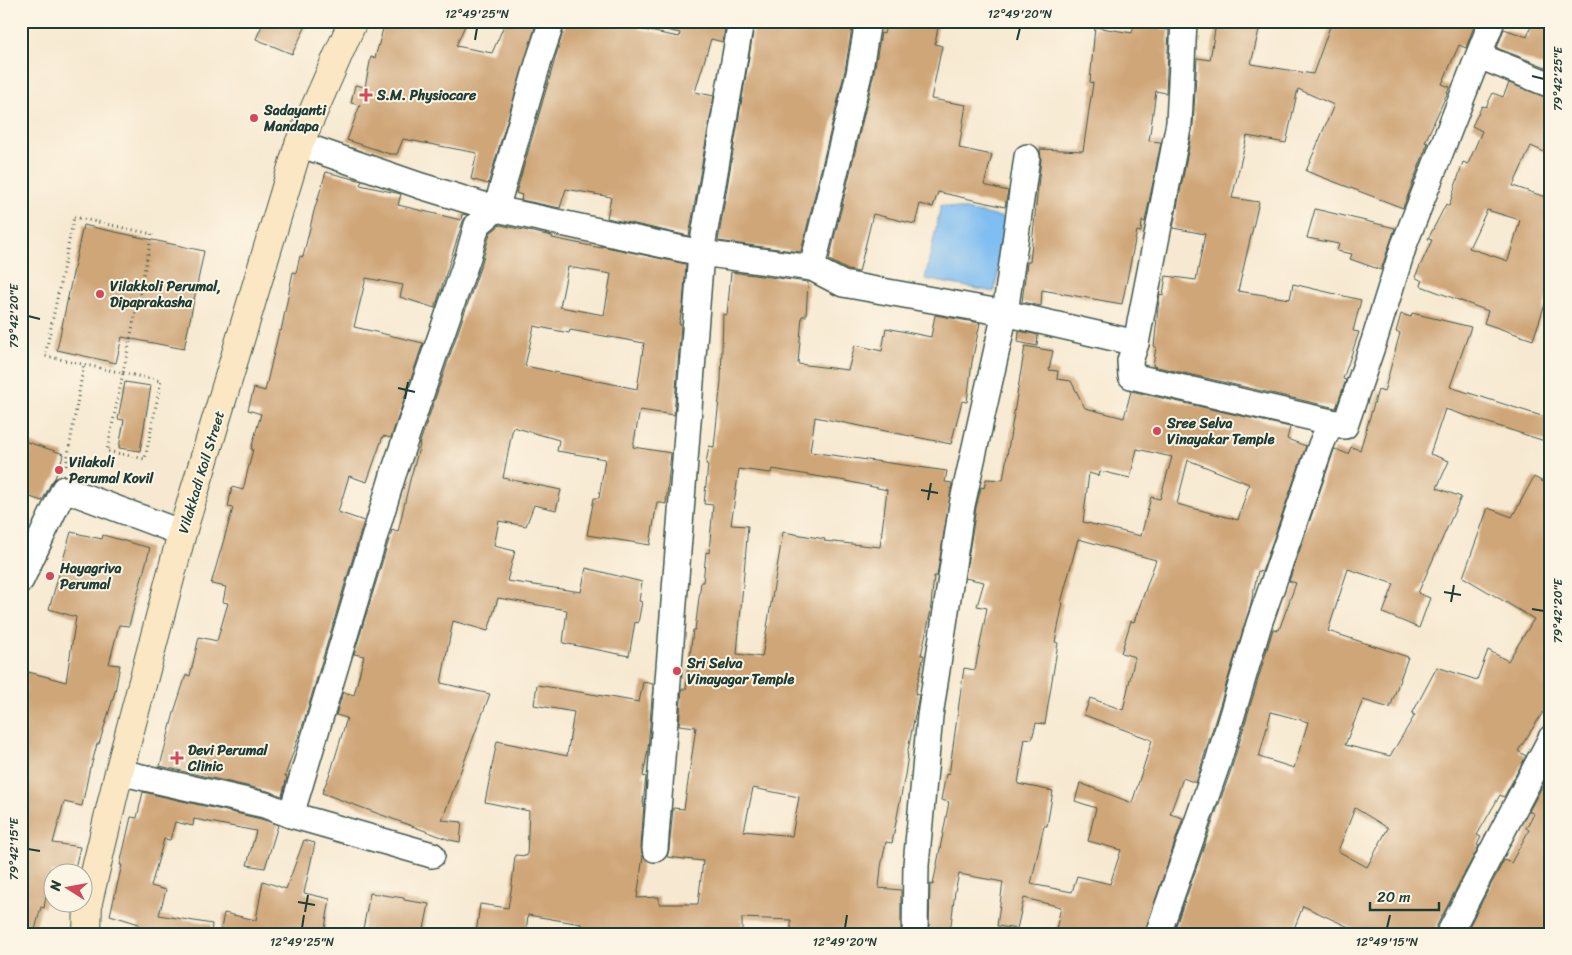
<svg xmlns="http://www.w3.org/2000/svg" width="1572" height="955" font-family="Sriracha,sans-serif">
<rect width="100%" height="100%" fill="#fcf5e5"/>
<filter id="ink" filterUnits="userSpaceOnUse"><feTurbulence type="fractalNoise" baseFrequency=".02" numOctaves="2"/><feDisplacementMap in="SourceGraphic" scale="10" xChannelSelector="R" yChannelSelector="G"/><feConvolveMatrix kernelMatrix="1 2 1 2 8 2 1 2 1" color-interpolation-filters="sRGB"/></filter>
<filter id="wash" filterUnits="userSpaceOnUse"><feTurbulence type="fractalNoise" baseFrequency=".0096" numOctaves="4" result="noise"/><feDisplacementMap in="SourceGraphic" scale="20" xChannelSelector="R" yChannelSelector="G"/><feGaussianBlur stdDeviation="1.12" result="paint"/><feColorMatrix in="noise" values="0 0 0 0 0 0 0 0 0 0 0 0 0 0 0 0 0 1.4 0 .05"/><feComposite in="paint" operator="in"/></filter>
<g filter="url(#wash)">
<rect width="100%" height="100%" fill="#f7e9d1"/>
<polygon fill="#7fbdf2" stroke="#4f7d93" points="941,205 1011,219 994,292 925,279"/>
<g id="blocks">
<g fill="#cfa678" fill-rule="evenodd">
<polygon points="264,21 296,21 306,26 292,54 256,39"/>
<polygon points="389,21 467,21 456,46 492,53 506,21 537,21 488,184 471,179 477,153 403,139 397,154 390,154 347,140 360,105 351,103 355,85 365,87 371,57 375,58 383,29"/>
<polygon points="566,21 641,21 639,29 679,37 680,33 664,29 665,21 720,21 726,23 723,42 711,39 695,92 714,96 689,236 607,218 611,197 566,189 560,208 521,200 522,195 516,193"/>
<polygon points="755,21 820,21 852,28 845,71 801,252 718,241"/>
<polygon points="887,21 939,21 935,44 942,46 931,99 966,105 959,148 992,155 984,185 1008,191 1005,207 938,192 933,207 920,204 915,224 873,214 859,272 848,270 829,260 873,77 881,33 884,34"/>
<polygon points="1228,21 1261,21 1251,64 1313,74 1332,21 1476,21 1466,48 1459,45 1442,84 1450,87 1425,142 1428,143 1403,208 1306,171 1334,105 1298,89 1286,143 1247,136 1232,198 1259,202 1238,291 1290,299 1293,284 1361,300 1353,331 1359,332 1343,379 1346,380 1336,408 1153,366 1156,347 1154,347 1158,308 1160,294 1163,295 1166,276 1196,280 1205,234 1173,228 1193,126 1197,58 1210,60 1216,23 1228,25"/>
<polygon points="1533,21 1551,21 1551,69 1497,48 1504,29 1527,37"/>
<polygon points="1134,24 1169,30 1166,93 1156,91 1149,141 1161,142 1145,222 1142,221 1141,232 1137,231 1122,304 1042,290 1041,306 1022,302 1027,262 1030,262 1041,159 1040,149 1083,151 1093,83 1090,82 1095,27 1132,33"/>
<path d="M 1509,83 L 1551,99 L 1551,155 L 1531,146 L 1513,186 L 1551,199 L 1551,286 L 1533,340 L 1484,323 L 1488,311 L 1421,286 L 1422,281 L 1415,277 L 1432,240 L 1428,239 L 1446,204 L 1449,206 L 1463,162 L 1468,164 L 1482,131 L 1472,126 L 1482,106 L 1486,107 L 1493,93 L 1503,97 ZM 1487,210 L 1520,220 L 1508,261 L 1469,248 Z"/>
<polygon points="326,172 362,181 360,185 401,194 398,205 461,220 462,214 467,215 463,221 435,308 400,297 403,285 366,278 354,327 423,343 391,438 383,436 367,482 349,476 338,512 364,521 304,721 285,776 287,777 282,796 268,791 160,766 175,709 186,675 190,676 199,637 217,641 228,603 223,602 226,587 211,584 233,508 228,507 232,487 243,490 253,449 251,449 261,414 248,410 254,388 265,391 279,331 281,331 293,272 296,273 300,256 303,257 314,211"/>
<polygon points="1315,209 1395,228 1381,270 1350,259 1352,254 1337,251 1339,244 1307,238"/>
<polygon points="83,225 204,251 184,349 122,337 116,363 57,350"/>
<path d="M 500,225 L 552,236 L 552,238 L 601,248 L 602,246 L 686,264 L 683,305 L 679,324 L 681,325 L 674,415 L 640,410 L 633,447 L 671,453 L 666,504 L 657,502 L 650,545 L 587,535 L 594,498 L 599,498 L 605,459 L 557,451 L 559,440 L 513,427 L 503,478 L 561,490 L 556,510 L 534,505 L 526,526 L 499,521 L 494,546 L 515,551 L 507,581 L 581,592 L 586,568 L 642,582 L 639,601 L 642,602 L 638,623 L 635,622 L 629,656 L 563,643 L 567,610 L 498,598 L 488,631 L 453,621 L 441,683 L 490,694 L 442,820 L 462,822 L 460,842 L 450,840 L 322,793 L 331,771 L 347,718 L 336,715 L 343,692 L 354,695 L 364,656 L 354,654 L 392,530 L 398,532 L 410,480 L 420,445 L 419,445 L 482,262 L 490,233 ZM 568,267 L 611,274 L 604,315 L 560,307 ZM 534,326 L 569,333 L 570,330 L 644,343 L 637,389 L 525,366 Z"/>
<path d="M 731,272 L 808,282 L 806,316 L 802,316 L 798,364 L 848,370 L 855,345 L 882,351 L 886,328 L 931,337 L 935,315 L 980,323 L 972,362 L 967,402 L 962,401 L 951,444 L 815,417 L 810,452 L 947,471 L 945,482 L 952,483 L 937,576 L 934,576 L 930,615 L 921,655 L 924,655 L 915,694 L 919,695 L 907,755 L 908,755 L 905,775 L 892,843 L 886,842 L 881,867 L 879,888 L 901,890 L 901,934 L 791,934 L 791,920 L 742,918 L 742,934 L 580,934 L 581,924 L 528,915 L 526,934 L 476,934 L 480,904 L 508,908 L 512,885 L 515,855 L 527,856 L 529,811 L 485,802 L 497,741 L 567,756 L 574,712 L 534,705 L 537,685 L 639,702 L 643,682 L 653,684 L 648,749 L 643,776 L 646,777 L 643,804 L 644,804 L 641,848 L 643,856 L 637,898 L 659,897 L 659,904 L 698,904 L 703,861 L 667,857 L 669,850 L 673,808 L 684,809 L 696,727 L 679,725 L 682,689 L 686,689 L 693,630 L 695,630 L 701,582 L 703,582 L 706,552 L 709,553 L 713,505 L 704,504 L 708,465 L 706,464 L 709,446 L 714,447 L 721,381 L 723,314 L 727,315 ZM 739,469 L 771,473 L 772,469 L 846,481 L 887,490 L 880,547 L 824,541 L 825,539 L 783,532 L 762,657 L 737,654 L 748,526 L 731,525 ZM 753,788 L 799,797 L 792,836 L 744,831 Z"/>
<path d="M 1412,313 L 1471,327 L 1450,387 L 1551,419 L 1551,443 L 1445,409 L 1430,454 L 1449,461 L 1437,488 L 1461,497 L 1418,593 L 1430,598 L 1419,628 L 1383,613 L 1394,584 L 1348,569 L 1328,631 L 1408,657 L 1390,708 L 1363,700 L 1345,745 L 1390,756 L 1415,715 L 1412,714 L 1437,667 L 1477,680 L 1488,650 L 1508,661 L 1534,619 L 1463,577 L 1488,508 L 1512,517 L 1534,477 L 1551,486 L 1551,700 L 1518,751 L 1526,756 L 1504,797 L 1500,795 L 1477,835 L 1481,837 L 1477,845 L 1479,846 L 1436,927 L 1435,934 L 1364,934 L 1303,906 L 1292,934 L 1173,934 L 1232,767 L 1273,629 L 1279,630 L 1296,583 L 1289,581 L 1334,450 L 1335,449 L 1348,454 L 1351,447 L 1360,450 L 1378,390 L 1384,392 L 1400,333 L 1396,332 L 1401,314 L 1411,317 ZM 1271,712 L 1308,722 L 1294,768 L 1259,757 ZM 1355,808 L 1388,828 L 1367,867 L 1338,851 Z"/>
<polygon points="1019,331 1038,335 1037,346 1018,342"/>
<path d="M 1025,346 L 1053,351 L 1049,370 L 1058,371 L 1057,379 L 1071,381 L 1085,408 L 1124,418 L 1131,391 L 1290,427 L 1287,439 L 1306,446 L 1262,572 L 1258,571 L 1250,607 L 1196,783 L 1183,778 L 1170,814 L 1183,818 L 1144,934 L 1055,934 L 1061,907 L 1024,898 L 1017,929 L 997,926 L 1003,882 L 959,874 L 955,891 L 950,934 L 929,934 L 930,884 L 933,885 L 949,802 L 941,800 L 946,774 L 949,775 L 964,668 L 975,670 L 987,608 L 977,606 L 984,582 L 965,578 L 976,508 L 981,487 L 984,488 L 986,479 L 1003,480 ZM 1137,449 L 1172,457 L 1160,499 L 1151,497 L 1141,536 L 1083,522 L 1089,473 L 1099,476 L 1100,471 L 1130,478 ZM 1188,460 L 1249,484 L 1238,520 L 1177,504 ZM 1078,539 L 1156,560 L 1134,622 L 1131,621 L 1121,653 L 1135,657 L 1123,710 L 1090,698 L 1084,715 L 1152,740 L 1132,803 L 1080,783 L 1075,801 L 1096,808 L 1088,841 L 1121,850 L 1110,884 L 1077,876 L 1072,892 L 1031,884 L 1044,826 L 1047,826 L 1053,791 L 1018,784 L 1025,738 L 1032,739 L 1036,723 L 1045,724 L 1058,643 L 1055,642 L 1063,603 L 1061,603 Z"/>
<polygon points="125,382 151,386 140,451 119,448 124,420 118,419"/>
<polygon points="21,440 64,454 55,478 51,483 42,501 21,494"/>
<polygon points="71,532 102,539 103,535 150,548 129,626 119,625 109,664 120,665 115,692 99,744 97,744 91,767 90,767 82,806 64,802 53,843 80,847 74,872 52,872 52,892 47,891 44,908 41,907 34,934 21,934 21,670 66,682 76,617 49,609"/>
<polygon points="1551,770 1551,934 1465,934 1504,860 1511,863 1529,830 1526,828 1534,814 1529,811"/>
<polygon points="143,792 261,819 278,825 265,868 247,865 256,831 194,819 193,826 175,822 170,840 164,839 151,886 166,890 159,915 212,924 211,934 137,934 139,924 110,915 122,865 120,865 131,817 137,818"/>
<polygon points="304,840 315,843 304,893 330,899 324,934 220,934 224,913 256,920 263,881 286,889"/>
<polygon points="370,893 404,898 404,900 429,904 423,934 362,934"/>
</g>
</g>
</g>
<g filter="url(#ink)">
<use href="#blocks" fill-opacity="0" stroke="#3f574c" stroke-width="1"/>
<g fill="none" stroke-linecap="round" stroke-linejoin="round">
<defs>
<g id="street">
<polyline points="1184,21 1179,123 1136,343 1130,361 1131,376 1331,422"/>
<polyline points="1479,56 1551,85"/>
<polyline points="299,144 421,186 496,209 701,253 741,21"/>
<polyline points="812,268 859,74 868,21"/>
<polyline points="21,580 64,489 182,533"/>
<polyline points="119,772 265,805 291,815 432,855"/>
<polyline points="291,815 393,475 468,257 477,225 496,209 539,60 552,21"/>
<polyline points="655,849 701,253 812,268 843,284 1005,313 1136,343"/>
<polyline points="915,934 916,865 930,716 962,505 1005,313 1027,157"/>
<polyline points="1158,934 1218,762 1259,624 1321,445 1331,422 1345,426 1374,341 1404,245 1492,21"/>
<polyline points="1449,934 1551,738"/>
</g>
<polyline id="secondary" points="87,934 88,902 119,772 182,533 299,144 353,21"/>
</defs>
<use href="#street" stroke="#3f574c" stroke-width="28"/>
<use href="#secondary" stroke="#3f574c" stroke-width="30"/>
<g stroke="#3f574c" stroke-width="3" stroke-dasharray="1 4" stroke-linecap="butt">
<polygon points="74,217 152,234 123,373 45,356"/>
<polygon points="123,373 161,381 145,459 107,451"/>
<polyline points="66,466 84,364"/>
</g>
<use href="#street" stroke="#fff" stroke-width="25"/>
<use href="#secondary" stroke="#fbe7c3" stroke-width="28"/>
</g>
</g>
<path fill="none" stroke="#1f3d34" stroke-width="2" d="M 475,40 L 477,28M 1017,40 L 1020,28M 1532,76 L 1544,79M 28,316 L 40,319M 398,388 L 415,392M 405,399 L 408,382M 921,490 L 938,493M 928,500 L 931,483M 1444,592 L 1461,595M 1451,602 L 1454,585M 1532,609 L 1544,611M 28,849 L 40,851M 298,902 L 315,905M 305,912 L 308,895M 302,928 L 304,915M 845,928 L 847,915M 1387,928 L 1390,915"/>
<g fill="#d1495b" stroke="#fcf5e5" stroke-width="2">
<path d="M363.5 87.5h5v5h5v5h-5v5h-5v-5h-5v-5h5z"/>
<circle cx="254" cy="118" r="5"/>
<circle cx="100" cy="294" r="5"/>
<circle cx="1157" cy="431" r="5"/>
<circle cx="59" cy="470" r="5"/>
<circle cx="50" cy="576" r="5"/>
<circle cx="677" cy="671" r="5"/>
<path d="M174.5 750.5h5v5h5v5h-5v5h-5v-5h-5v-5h5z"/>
</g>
<g text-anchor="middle" stroke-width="4" stroke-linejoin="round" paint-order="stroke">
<g font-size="14" font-weight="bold" fill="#1f3d34" stroke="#fcf5e5" text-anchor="start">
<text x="377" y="100">S.M. Physiocare</text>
<text x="264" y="115">Sadayanti<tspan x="264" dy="16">Mandapa</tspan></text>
<text x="110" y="291">Vilakkoli Perumal,<tspan x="110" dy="16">Dipaprakasha</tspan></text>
<text x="1167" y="428">Sree Selva<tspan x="1167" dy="16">Vinayakar Temple</tspan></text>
<text x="69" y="467">Vilakoli<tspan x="69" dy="16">Perumal Kovil</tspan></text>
<text x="60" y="573">Hayagriva<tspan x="60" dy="16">Perumal</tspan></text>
<text x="687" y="668">Sri Selva<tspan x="687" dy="16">Vinayagar Temple</tspan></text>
<text x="188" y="755">Devi Perumal<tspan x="188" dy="16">Clinic</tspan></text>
</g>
<g font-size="14" fill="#1f3d34" stroke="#fcf5e5">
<text transform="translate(201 472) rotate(-73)" y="5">Vilakkadi Koil Street</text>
</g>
</g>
<rect width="1572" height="955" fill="none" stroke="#fcf5e5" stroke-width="55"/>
<g transform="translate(68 888) rotate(281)"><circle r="24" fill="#fcf5e5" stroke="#a4ab9e"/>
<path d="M0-4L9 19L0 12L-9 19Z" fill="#d1495b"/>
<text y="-8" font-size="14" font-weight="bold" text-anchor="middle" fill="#1f3d34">N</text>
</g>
<path d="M1370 902v8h69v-8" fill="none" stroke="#1f3d34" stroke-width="2.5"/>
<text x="1377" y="902" font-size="15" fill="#1f3d34" stroke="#fcf5e5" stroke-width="4" paint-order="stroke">20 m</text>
<rect x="28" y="28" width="1516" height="900" fill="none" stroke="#1f3d34" stroke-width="2"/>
<g font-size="12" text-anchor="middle" fill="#1f3d34">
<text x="477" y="18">12°49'25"N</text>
<text x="1020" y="18">12°49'20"N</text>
<text transform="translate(1558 79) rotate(-90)" y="4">79°42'25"E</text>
<text transform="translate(14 316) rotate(-90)" y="4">79°42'20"E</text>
<text transform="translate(1558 611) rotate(-90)" y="4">79°42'20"E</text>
<text transform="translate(14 849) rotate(-90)" y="4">79°42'15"E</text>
<text x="302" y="946">12°49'25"N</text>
<text x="845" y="946">12°49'20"N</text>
<text x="1387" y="946">12°49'15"N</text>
</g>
</svg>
